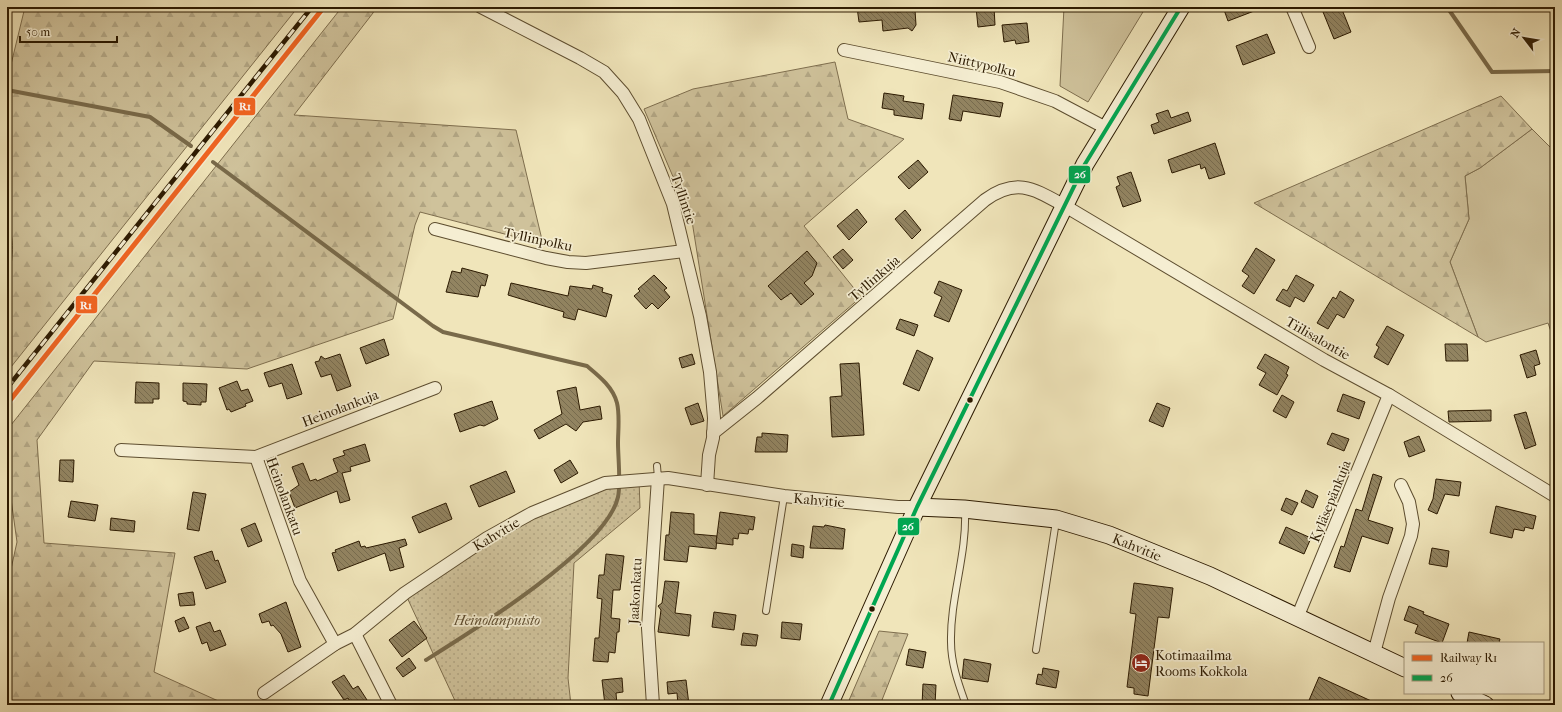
<svg xmlns="http://www.w3.org/2000/svg" width="1562" height="712" font-family="'IM FELL French Canon',serif">
<defs>
<pattern id="forest-firs" width="22" height="20" patternUnits="userSpaceOnUse"><rect width="22" height="20" fill="#cfc29b"/><path d="M5 1l3.5 6h-7zM16 11l3.5 6h-7z" fill="#b2a684"/></pattern>
<pattern id="park-dots" width="8" height="8" patternUnits="userSpaceOnUse"><rect width="8" height="8" fill="#cfc29b"/><path d="M2 2h.1M6 6h.1" fill="none" stroke="#b2a684" stroke-width="1.8" stroke-linecap="round"/></pattern>
<pattern id="building-back-hatch" width="6" height="6" patternUnits="userSpaceOnUse"><rect width="6" height="6" fill="#928461"/><path d="M-1 5l2 2M0 0l6 6M5-1l2 2" fill="none" stroke="#776b4e"/></pattern>
</defs>
<rect width="100%" height="100%" fill="#f0e5ba"/>
<filter id="stains"><feTurbulence type="fractalNoise" baseFrequency=".005" numOctaves="4"/><feColorMatrix values="0 0 0 0 .2 0 0 0 0 .09 0 0 0 0 .02 0 0 0 .5 -.17"/></filter>
<radialGradient id="worn" r=".72"><stop offset=".6" stop-color="#630" stop-opacity="0"/><stop offset="1" stop-color="#630" stop-opacity=".3"/></radialGradient>
<g fill="#cfc29b" stroke="#7e6e4e">
<polygon points="1064,7 1146,7 1088,102 1060,86"/>
<polygon points="1532,129 1555,152 1555,343 1548,323 1486,342 1478,337 1450,262 1469,219 1465,176 1480,168"/>
</g>
<g fill="url(#forest-firs)" stroke="#7e6e4e">
<path d="M 25,7 L 298,7 L 7,372 C 7,346 6,321 7,295 C 8,270 19,247 7,223 L 7,81 Z"/>
<polygon points="342,7 375,7 373,13 294,115 516,130 543,244 420,212 415,225 393,319 247,369 94,361 37,440 44,543 175,553 154,672 225,704 8,705 7,587 17,542 7,470 7,430"/>
<polygon points="835,62 848,119 904,139 804,226 861,297 723,416 692,221 644,109 693,89"/>
<polygon points="1501,96 1532,129 1480,168 1465,176 1469,219 1450,262 1478,337 1254,203"/>
<polygon points="879,631 908,634 880,705 847,705"/>
</g>
<polygon fill="url(#park-dots)" stroke="#7e6e4e" points="639,479 640,508 574,563 568,678 571,705 457,705 405,593 532,513 605,483"/>
<g fill="none" stroke-linecap="round" stroke-linejoin="round">
<g stroke="#796a4a" stroke-width="4">
<polyline points="1447,7 1492,72 1555,71"/>
<polyline points="7,90 150,117 191,146"/>
<path d="M 213,162 L 433,326 L 443,332 L 587,366 C 599,376 613,387 617,403 C 620,415 618,431 618,443 C 618,457 621,484 618,497 C 607,548 471,632 426,660"/>
</g>
</g>
<g fill="url(#building-back-hatch)" stroke="#2c1a01">
<polygon points="857,7 897,7 897,12 915,10 916,25 912,31 908,28 883,31 882,20 859,22"/>
<polygon points="976,7 994,7 995,25 978,27"/>
<polygon points="1223,7 1262,7 1262,8 1228,21"/>
<polygon points="1321,7 1341,7 1351,32 1334,39"/>
<polygon points="1027,23 1029,42 1016,44 1015,40 1004,42 1002,25"/>
<polygon points="1267,34 1275,53 1243,65 1236,46"/>
<polygon points="884,93 904,96 903,101 924,104 922,119 894,115 894,110 882,108"/>
<polygon points="953,95 1003,103 1000,117 963,111 961,121 949,119"/>
<polygon points="1168,110 1171,118 1188,112 1191,121 1154,134 1151,125 1159,122 1156,114"/>
<polygon points="1215,143 1225,174 1209,179 1205,167 1201,169 1200,164 1172,173 1168,160"/>
<polygon points="918,160 928,172 909,189 898,177"/>
<polygon points="1131,172 1141,201 1123,207 1116,187 1120,185 1117,177"/>
<polygon points="857,209 867,222 849,240 837,226"/>
<polygon points="905,210 921,230 912,239 895,219"/>
<polygon points="1256,248 1275,260 1254,294 1242,286 1249,276 1242,271"/>
<polygon points="843,249 853,260 843,269 833,257"/>
<polygon points="807,251 817,263 812,276 804,283 814,294 801,305 791,293 781,300 768,286"/>
<polygon points="462,268 488,275 485,286 481,285 478,297 446,292 452,271 461,273"/>
<polygon points="654,275 667,288 664,290 670,297 658,309 652,303 646,309 634,296 640,291 638,289"/>
<polygon points="1296,275 1314,285 1304,302 1295,297 1290,307 1276,300 1283,289 1287,291"/>
<polygon points="939,281 962,290 949,322 934,316 942,297 934,293"/>
<polygon points="511,283 568,296 570,286 592,289 593,285 603,288 602,292 612,295 606,317 578,309 575,320 563,317 564,312 508,295"/>
<polygon points="1340,291 1354,300 1344,318 1337,314 1328,329 1317,323 1333,297 1336,299"/>
<polygon points="900,319 918,325 914,336 896,329"/>
<polygon points="1387,326 1404,335 1388,365 1374,357 1379,347 1376,345"/>
<polygon points="384,339 389,355 366,364 360,348"/>
<polygon points="1445,344 1467,344 1468,361 1446,361"/>
<polygon points="917,350 933,358 919,391 903,384"/>
<polygon points="1536,350 1540,364 1534,366 1536,375 1527,378 1520,355"/>
<polygon points="340,354 351,386 337,391 331,374 321,377 315,362 319,361 321,356 325,359"/>
<polygon points="692,354 695,364 682,368 679,358"/>
<polygon points="1265,354 1289,367 1286,374 1288,375 1277,395 1259,385 1266,373 1257,368"/>
<polygon points="859,363 864,435 832,437 830,397 842,396 840,364"/>
<polygon points="292,364 302,394 287,399 282,383 269,387 264,373"/>
<polygon points="237,381 241,391 248,389 253,401 245,404 246,406 231,412 229,409 227,410 219,388"/>
<polygon points="136,382 159,383 159,399 153,399 153,403 135,403"/>
<polygon points="183,383 207,384 206,402 201,402 201,405 187,404 187,402 183,401"/>
<polygon points="576,387 580,410 600,406 602,419 583,422 576,431 566,424 539,439 534,430 562,414 557,391"/>
<polygon points="1343,394 1365,402 1359,419 1337,411"/>
<polygon points="1282,395 1294,402 1286,418 1273,411"/>
<polygon points="492,401 498,419 484,426 480,425 460,432 454,414"/>
<polygon points="698,403 704,421 691,425 685,408"/>
<polygon points="1157,403 1170,408 1163,427 1149,421"/>
<polygon points="1491,410 1491,421 1449,422 1448,411"/>
<polygon points="1526,412 1536,445 1525,449 1514,415"/>
<polygon points="762,433 788,435 787,452 755,452 757,437 762,437"/>
<polygon points="1332,433 1349,439 1344,451 1327,444"/>
<polygon points="1419,436 1425,451 1409,457 1404,442"/>
<polygon points="365,444 370,461 350,467 351,471 342,473 350,500 340,503 337,491 295,508 289,492 299,485 292,467 303,463 310,481 316,479 317,481 338,472 333,459 345,455 343,451"/>
<polygon points="60,460 74,460 73,482 59,481"/>
<polygon points="570,460 578,473 561,483 554,470"/>
<polygon points="506,471 515,492 479,507 470,486"/>
<polygon points="1373,474 1382,477 1368,520 1393,528 1388,544 1362,536 1350,572 1334,567 1341,546 1344,547 1356,509 1362,511"/>
<polygon points="1436,479 1461,482 1459,496 1445,494 1437,514 1428,510 1433,499"/>
<polygon points="1306,490 1318,496 1313,508 1301,502"/>
<polygon points="193,492 206,494 199,531 187,529"/>
<polygon points="1286,498 1298,503 1292,515 1281,510"/>
<polygon points="71,501 98,505 95,521 68,517"/>
<polygon points="446,503 452,519 419,533 412,517"/>
<polygon points="1496,506 1536,516 1533,529 1525,527 1524,531 1514,529 1512,538 1490,533"/>
<polygon points="671,512 694,514 694,534 717,536 716,549 689,546 687,562 664,560 666,535 669,535"/>
<polygon points="720,512 755,517 753,530 749,529 748,534 739,533 738,539 733,538 733,545 716,543"/>
<polygon points="111,518 135,521 134,532 110,530"/>
<polygon points="255,523 262,541 248,547 241,529"/>
<polygon points="825,525 845,529 843,549 810,548 813,526 824,527"/>
<polygon points="1286,527 1311,538 1304,554 1279,543"/>
<polygon points="405,539 407,545 399,548 404,567 390,571 385,553 338,571 332,553 336,552 335,550 359,541 361,547 365,546 366,548"/>
<polygon points="792,544 804,546 803,558 791,556"/>
<polygon points="1432,548 1449,551 1447,567 1429,564"/>
<polygon points="212,551 215,561 218,560 226,582 206,589 194,557"/>
<polygon points="606,554 624,556 620,590 613,590 611,618 620,619 619,632 617,632 615,653 609,652 608,662 593,661 595,638 599,638 602,599 597,598 599,575 604,575"/>
<polygon points="665,581 679,582 675,613 691,615 689,636 658,632 661,610 658,606 662,603"/>
<polygon points="1134,583 1173,588 1169,618 1158,617 1148,696 1134,694 1134,688 1127,687 1136,614 1130,613"/>
<polygon points="193,592 195,605 180,606 178,594"/>
<polygon points="286,602 301,647 288,652 281,634 273,625 271,626 269,621 262,623 259,614"/>
<polygon points="1409,606 1424,612 1423,614 1449,624 1442,643 1415,633 1418,625 1404,620"/>
<polygon points="714,612 736,615 734,630 712,627"/>
<polygon points="184,617 189,628 179,632 175,621"/>
<polygon points="414,621 427,638 402,657 389,640"/>
<polygon points="210,622 214,632 220,630 226,645 210,651 207,642 202,644 196,627"/>
<polygon points="782,622 802,624 800,640 781,638"/>
<polygon points="1469,632 1500,639 1499,643 1467,643"/>
<polygon points="743,633 758,635 756,646 741,645"/>
<polygon points="909,649 926,652 923,668 906,665"/>
<polygon points="409,658 416,668 403,677 396,668"/>
<polygon points="964,659 991,664 988,682 962,678"/>
<polygon points="1043,668 1059,671 1056,688 1036,684 1038,674 1042,675"/>
<polygon points="344,675 353,689 358,686 367,700 360,705 352,705 348,698 344,700 332,682"/>
<polygon points="1319,677 1380,705 1307,705"/>
<polygon points="622,678 623,692 616,693 617,705 605,705 602,680"/>
<polygon points="686,680 689,705 678,705 677,693 668,694 667,682"/>
<polygon points="923,684 936,685 935,705 922,705"/>
</g>
<g fill="none" stroke-linecap="round" stroke-linejoin="round">
<defs>
<g id="lane">
<polyline points="657,466 658,478"/>
<path d="M 965,510 C 967,555 950,598 951,642 C 951,664 959,685 966,705"/>
<polyline points="766,611 784,496"/>
<polyline points="1036,650 1056,521"/>
</g>
<g id="street">
<polyline points="481,7 580,58 604,72 623,93 639,119 673,204 700,316 710,372 714,418 713,438 709,455 707,485"/>
<polyline points="1292,7 1309,47"/>
<polyline points="844,50 1000,82 1055,101 1106,128"/>
<polyline points="435,229 546,258 568,262 586,263 684,251"/>
<path d="M 713,433 L 757,398 L 985,200 C 1017,177 1034,189 1065,206 L 1324,360 L 1389,395 L 1555,496"/>
<polyline points="121,450 256,457 435,388"/>
<polyline points="256,457 300,581 335,644"/>
<polyline points="1297,618 1389,395"/>
<polyline points="355,634 391,705"/>
<polyline points="1374,653 1389,598 1411,536 1413,524 1409,502 1401,485"/>
<polyline points="264,693 335,644 355,634 405,593 487,538 532,513 605,483 668,478 784,496 898,507 917,507"/>
<polyline points="653,705 648,628 658,478"/>
</g>
<g id="secondary">
<polyline points="917,507 964,509 1056,519 1109,535 1210,576 1405,668"/>
<polyline points="1460,693 1485,705"/>
<polyline points="829,705 917,507 1085,164 1181,7"/>
</g>
</defs>
<use href="#lane" stroke="#5d4d2f" stroke-width="8"/>
<use href="#street" stroke="#5d4d2f" stroke-width="14"/>
<use href="#secondary" stroke="#2c1a01" stroke-width="19"/>
<use href="#lane" stroke="#f5eed2" stroke-width="6"/>
<use href="#street" stroke="#f5eed2" stroke-width="12"/>
<use href="#secondary" stroke="#f5eed2" stroke-width="17"/>
<defs>
<polyline id="rail" points="7,388 312,7"/>
</defs>
<use href="#rail" stroke="#2c1a01" stroke-width="4.5"/>
<use href="#rail" stroke="#f5eed2" stroke-width="3" stroke-dasharray="9" stroke-linecap="butt"/>
<defs>
<polyline id="bus-1" points="829,705 917,507 1085,164 1181,7"/>
</defs>
<use href="#bus-1" stroke="#f5eed2" stroke-width="7"/>
<use href="#bus-1" stroke="#00a651" stroke-width="4"/>
<defs>
<polyline id="rail-1" points="7,404 324,7"/>
</defs>
<use href="#rail-1" stroke="#f5eed2" stroke-width="8"/>
<use href="#rail-1" stroke="#f26522" stroke-width="5"/>
</g>
<defs>
<symbol id="hotel-disc" viewBox="-11 -11 22 22"><circle r="9.5" fill="#8f2418" stroke="#f5eed2"/><path d="M-6-4.5h1.5V1H6V5H4.5V3h-9V5H-6ZM-4 0a1.8 1.8 0 1 1 3.6 0ZM.5 0V-2.5h3Q6-2.5 6 0Z" fill="#fff"/></symbol>
</defs>
<g fill-rule="evenodd">
<use href="#hotel-disc" x="1130" y="652" width="22" height="22"/>
</g>
<g fill="#2c1a01" stroke="#f5eed2" stroke-width="1.5">
<circle cx="970" cy="400" r="3.5"/>
<circle cx="872" cy="609" r="3.5"/>
</g>
<g text-anchor="middle" stroke-width="3.5" stroke-linejoin="round" paint-order="stroke">
<g font-size="14" fill="#2c1a01" stroke="#f5eed2">
<text transform="translate(982 64) rotate(13)" y="5">Niittypolku</text>
<text transform="translate(684 199) rotate(71)" y="5">Tyllintie</text>
<text transform="translate(538 239) rotate(12)" y="5">Tyllinpolku</text>
<text transform="translate(874 278) rotate(-41)" y="5">Tyllinkuja</text>
<text transform="translate(1318 338) rotate(30)" y="5">Tiilisalontie</text>
<text transform="translate(340 408) rotate(-21)" y="5">Heinolankuja</text>
<text transform="translate(285 496) rotate(70)" y="5">Heinolankatu</text>
<text transform="translate(819 500) rotate(5)" y="5">Kahvitie</text>
<text transform="translate(1330 501) rotate(-68)" y="5">Kyläsepänkuja</text>
<text transform="translate(496 534) rotate(-31)" y="5">Kahvitie</text>
<text transform="translate(1137 547) rotate(22)" y="5">Kahvitie</text>
<text transform="translate(635 591) rotate(-87)" y="5">Jaakonkatu</text>
</g>
<g font-size="14" font-style="italic" fill="#5d4c2f" stroke="#f5eed2">
<text x="497" y="625">Heinolanpuisto</text>
</g>
<g font-size="14" fill="#2c1a01" stroke="#f5eed2" text-anchor="start">
<text x="1155" y="660">Kotimaailma<tspan x="1155" dy="16">Rooms Kokkola</tspan></text>
</g>
</g>
<g stroke="#f5eed2" stroke-width="1.5">
<rect x="233" y="97" width="23" height="19" rx="4" fill="#f26522"/>
<rect x="1068" y="165" width="23" height="19" rx="4" fill="#00a651"/>
<rect x="75" y="295" width="23" height="19" rx="4" fill="#f26522"/>
<rect x="897" y="517" width="23" height="19" rx="4" fill="#00a651"/>
</g>
<g font-size="11" text-anchor="middle" font-weight="bold" fill="#fff">
<text x="245" y="110">R1</text>
<text x="1080" y="178">26</text>
<text x="86" y="309">R1</text>
<text x="908" y="530">26</text>
</g>
<rect width="1562" height="712" fill="none" stroke="#f0e5ba" stroke-width="24"/>
<rect x="8" y="8" width="1546" height="696" fill="none" stroke="#2c1a01" stroke-width="2"/>
<rect x="12" y="12" width="1538" height="688" fill="none" stroke="#2c1a01"/>
<rect x="1404" y="642" width="140" height="52" fill="#f5eed2" stroke="#a5997e"/>
<rect x="1412" y="655" width="20" height="6" fill="#f26522" stroke="#a5997e"/>
<text x="1440" y="662" font-size="12" fill="#2c1a01">Railway R1</text>
<rect x="1412" y="675" width="20" height="6" fill="#00a651" stroke="#a5997e"/>
<text x="1440" y="682" font-size="12" fill="#2c1a01">26</text>
<g transform="translate(1524 38) rotate(301)" stroke="#f5eed2" stroke-width="3" paint-order="stroke">
<path d="M0-3L7 15L0 10L-7 15Z" fill="#2c1a01"/>
<text y="-6" font-size="11" font-weight="bold" text-anchor="middle" fill="#2c1a01">N</text>
</g>
<path d="M20 36v6h97v-6" fill="none" stroke="#2c1a01" stroke-width="2"/>
<text x="26" y="36" font-size="12" fill="#2c1a01" stroke="#f5eed2" stroke-width="3" paint-order="stroke">50 m</text>
<rect width="100%" height="100%" filter="url(#stains)"/>
<rect width="100%" height="100%" fill="url(#worn)"/>
</svg>
